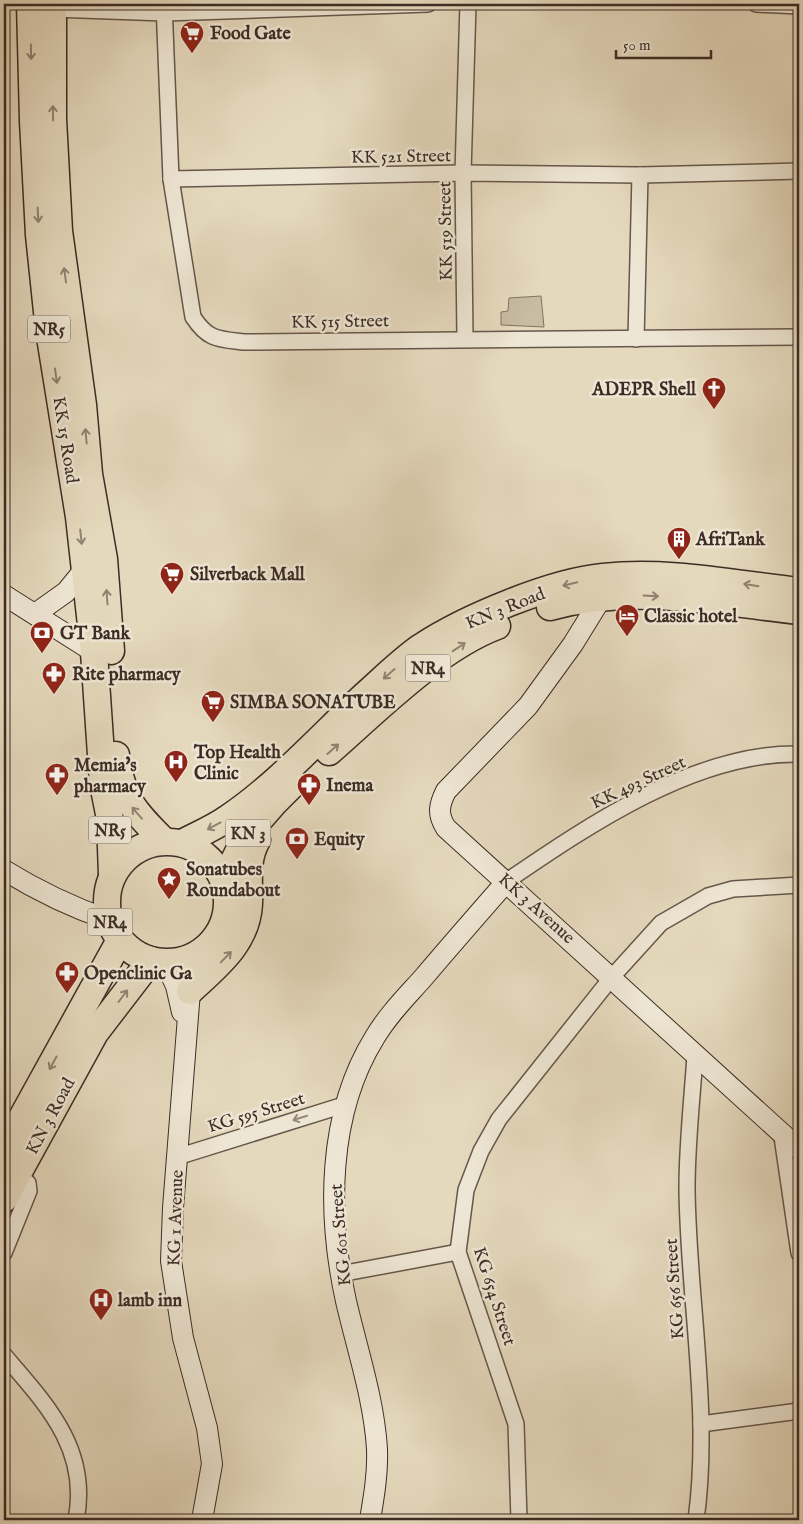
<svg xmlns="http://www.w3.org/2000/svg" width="803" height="1524" font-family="'IM FELL English',serif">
<rect width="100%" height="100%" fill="#e5d9bd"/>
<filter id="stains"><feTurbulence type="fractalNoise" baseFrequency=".004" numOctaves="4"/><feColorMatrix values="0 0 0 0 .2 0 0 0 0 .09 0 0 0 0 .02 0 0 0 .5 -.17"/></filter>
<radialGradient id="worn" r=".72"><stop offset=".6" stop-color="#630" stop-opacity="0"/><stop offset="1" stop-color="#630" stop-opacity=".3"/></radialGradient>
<polygon fill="#c8bca3" stroke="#827464" points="541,296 544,327 501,325 501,312 508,311 509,298"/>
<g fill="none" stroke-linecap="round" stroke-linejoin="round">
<defs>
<g id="street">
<polyline points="164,4 171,179 463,173 640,175 799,171"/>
<polyline points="756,4 799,6"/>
<polyline points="53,9 165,13 428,4"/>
<path d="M 171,179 L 193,317 C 208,340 218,339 244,342 L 799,337"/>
<polyline points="465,338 463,173 468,4"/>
<polyline points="636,339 640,175"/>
<path d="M 507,881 C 589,825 696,752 799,754"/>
<path d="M 695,1056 C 692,1100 687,1144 687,1188 C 688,1299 711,1410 696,1520"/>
<polyline points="781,1130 799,1253"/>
<polyline points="177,1157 347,1104"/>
<polyline points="4,1167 28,1183 29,1191 4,1253"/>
<polyline points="340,1274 458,1252"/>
<path d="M 4,1355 C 46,1404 90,1449 76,1520"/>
<polyline points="701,1424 799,1411"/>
<polyline points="519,1520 516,1424 458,1252 466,1190 481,1151 499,1119 612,977 661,923 708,896 733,889 799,885"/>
</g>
<g id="secondary">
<polyline points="4,595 94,652"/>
<path d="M 602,597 L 573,644 L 528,706 L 446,791 C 439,805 437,814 446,828 L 799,1149"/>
<polyline points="35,614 66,592 84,570"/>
<path d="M 4,870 C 38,891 71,907 109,920"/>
<polyline points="188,959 190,991 173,1208 171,1261 183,1338 207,1428 212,1464 202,1520"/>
<polyline points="165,962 176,986 182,1012"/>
<path d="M 370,1520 C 374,1496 378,1473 377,1449 C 374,1399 357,1349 346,1301 C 327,1215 327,1114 375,1037 C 388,1015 406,997 423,978 C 451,945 479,913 507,881"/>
</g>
<g id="highway">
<polyline points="30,4 33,121 39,235 49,331 79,517 94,652 103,784 110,819 112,876"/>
<polyline points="53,4 53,119 59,231 83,405 89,474 104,559 111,651"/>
<path d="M 550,607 C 632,584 717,602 799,611"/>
<path d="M 329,752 C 376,711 438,648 497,626"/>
<path d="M 116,755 C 122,799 134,811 164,841"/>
<circle cx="167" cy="902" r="60"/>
<path d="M 182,843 C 197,835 214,828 228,818 C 275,787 322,735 364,696 C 382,680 401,661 421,647 C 465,618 551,582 603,577 C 669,570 734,584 799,591"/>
<polyline points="224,881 247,834 275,802 294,783"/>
<path d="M 190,991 C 217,966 247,943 249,904 C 250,881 245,862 257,840"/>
<polyline points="4,1150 120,940"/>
<polyline points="4,1199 95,1033 151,960"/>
</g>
</defs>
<use href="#street" stroke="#66574b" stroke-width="18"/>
<use href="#secondary" stroke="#3c2c25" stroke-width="22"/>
<use href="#highway" stroke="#3c2c25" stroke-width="29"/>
<use href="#street" stroke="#eee6d4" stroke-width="15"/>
<use href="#secondary" stroke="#eee6d4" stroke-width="20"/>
<use href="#highway" stroke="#e5d9bd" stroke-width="26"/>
</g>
<defs><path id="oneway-shaft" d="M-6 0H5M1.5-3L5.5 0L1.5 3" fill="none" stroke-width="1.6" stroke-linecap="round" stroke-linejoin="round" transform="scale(1.25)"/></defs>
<g stroke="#908271">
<use href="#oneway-shaft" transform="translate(31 52) rotate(89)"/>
<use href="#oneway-shaft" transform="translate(53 113) rotate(-91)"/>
<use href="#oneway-shaft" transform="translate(38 215) rotate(87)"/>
<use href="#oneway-shaft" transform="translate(65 275) rotate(-98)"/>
<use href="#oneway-shaft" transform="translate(56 376) rotate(82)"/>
<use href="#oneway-shaft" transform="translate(86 436) rotate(-95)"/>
<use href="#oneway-shaft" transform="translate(81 537) rotate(84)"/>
<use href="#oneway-shaft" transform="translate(570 584) rotate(166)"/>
<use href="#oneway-shaft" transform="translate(751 585) rotate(-171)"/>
<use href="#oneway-shaft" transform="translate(651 596) rotate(3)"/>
<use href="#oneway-shaft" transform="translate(107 597) rotate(-94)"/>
<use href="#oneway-shaft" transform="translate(459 647) rotate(-33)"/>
<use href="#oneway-shaft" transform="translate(389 674) rotate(139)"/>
<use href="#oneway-shaft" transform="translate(333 749) rotate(-42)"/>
<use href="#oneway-shaft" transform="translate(137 813) rotate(-131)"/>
<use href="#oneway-shaft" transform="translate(214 826) rotate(152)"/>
<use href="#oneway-shaft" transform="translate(226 957) rotate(-46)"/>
<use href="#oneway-shaft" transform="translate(123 996) rotate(-53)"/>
<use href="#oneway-shaft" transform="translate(53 1063) rotate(119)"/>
</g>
<use stroke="#95897c" href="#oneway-shaft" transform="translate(300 1118) rotate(163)"/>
<defs>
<symbol id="supermarket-pin" viewBox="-11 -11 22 30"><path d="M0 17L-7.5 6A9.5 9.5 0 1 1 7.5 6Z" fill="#8f2418" stroke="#eee6d4"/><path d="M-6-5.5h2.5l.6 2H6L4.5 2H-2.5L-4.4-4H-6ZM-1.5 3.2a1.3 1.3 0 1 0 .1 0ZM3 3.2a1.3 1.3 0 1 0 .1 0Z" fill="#fff"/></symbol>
<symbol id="church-pin" viewBox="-11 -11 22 30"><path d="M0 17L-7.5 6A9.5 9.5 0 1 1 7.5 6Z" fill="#8f2418" stroke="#eee6d4"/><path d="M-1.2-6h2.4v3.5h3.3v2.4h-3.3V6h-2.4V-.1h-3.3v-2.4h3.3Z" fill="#fff"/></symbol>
<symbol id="building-pin" viewBox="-11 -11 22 30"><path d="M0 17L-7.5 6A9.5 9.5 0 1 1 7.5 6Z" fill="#8f2418" stroke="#eee6d4"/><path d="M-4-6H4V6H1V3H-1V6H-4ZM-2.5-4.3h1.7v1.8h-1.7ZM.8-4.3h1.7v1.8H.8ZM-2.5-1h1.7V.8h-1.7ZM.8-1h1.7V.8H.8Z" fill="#fff"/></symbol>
<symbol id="hotel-pin" viewBox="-11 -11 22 30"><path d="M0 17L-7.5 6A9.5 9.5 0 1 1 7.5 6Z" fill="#8f2418" stroke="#eee6d4"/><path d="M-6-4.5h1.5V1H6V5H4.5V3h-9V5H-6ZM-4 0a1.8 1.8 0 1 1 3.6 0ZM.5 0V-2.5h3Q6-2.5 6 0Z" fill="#fff"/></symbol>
<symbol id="bank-pin" viewBox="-11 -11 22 30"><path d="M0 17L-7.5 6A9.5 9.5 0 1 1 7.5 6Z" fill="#8f2418" stroke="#eee6d4"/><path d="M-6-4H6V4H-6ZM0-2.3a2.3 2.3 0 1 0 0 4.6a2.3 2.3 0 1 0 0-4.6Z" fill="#fff"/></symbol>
<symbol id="pharmacy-pin" viewBox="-11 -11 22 30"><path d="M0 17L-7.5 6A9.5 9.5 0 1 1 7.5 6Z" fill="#8f2418" stroke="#eee6d4"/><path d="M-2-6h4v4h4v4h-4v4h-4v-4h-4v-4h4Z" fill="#fff"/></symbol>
<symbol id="hospital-pin" viewBox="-11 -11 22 30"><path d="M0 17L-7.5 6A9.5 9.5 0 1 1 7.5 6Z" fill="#8f2418" stroke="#eee6d4"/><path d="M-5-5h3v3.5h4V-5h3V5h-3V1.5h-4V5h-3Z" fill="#fff"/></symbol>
<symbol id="sight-pin" viewBox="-11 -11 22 30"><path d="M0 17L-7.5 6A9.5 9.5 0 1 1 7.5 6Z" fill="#8f2418" stroke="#eee6d4"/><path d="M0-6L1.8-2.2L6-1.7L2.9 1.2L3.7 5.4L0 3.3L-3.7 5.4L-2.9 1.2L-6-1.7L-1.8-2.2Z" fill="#fff"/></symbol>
</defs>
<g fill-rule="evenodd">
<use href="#supermarket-pin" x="178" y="19" width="28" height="38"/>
<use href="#church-pin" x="700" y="375" width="28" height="38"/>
<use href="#building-pin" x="665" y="525" width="28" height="38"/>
<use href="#supermarket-pin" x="158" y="560" width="28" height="38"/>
<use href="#hotel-pin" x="613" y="602" width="28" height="38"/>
<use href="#bank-pin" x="28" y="619" width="28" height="38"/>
<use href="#pharmacy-pin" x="40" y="660" width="28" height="38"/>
<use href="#supermarket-pin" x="199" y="688" width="28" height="38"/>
<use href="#hospital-pin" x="162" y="748" width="28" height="38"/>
<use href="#pharmacy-pin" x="43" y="761" width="28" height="38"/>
<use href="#pharmacy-pin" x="295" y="771" width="28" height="38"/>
<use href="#bank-pin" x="283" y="825" width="28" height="38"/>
<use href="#sight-pin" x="155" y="865" width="28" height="38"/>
<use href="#pharmacy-pin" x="53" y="959" width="28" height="38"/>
<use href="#hospital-pin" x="87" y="1286" width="28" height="38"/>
</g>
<g text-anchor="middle" stroke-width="5" stroke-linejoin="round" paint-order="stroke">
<g fill="#eee6d4" stroke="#71645a" stroke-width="1">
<rect x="28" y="315.5" width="42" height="27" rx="4"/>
<rect x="405.5" y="654.5" width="45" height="27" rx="4"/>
<rect x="89" y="816.5" width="42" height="27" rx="4"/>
<rect x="225.5" y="819.5" width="45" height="27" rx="4"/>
<rect x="87.5" y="908.5" width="45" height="27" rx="4"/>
</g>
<g font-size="16" font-weight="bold" fill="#3c2c25">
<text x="49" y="335">NR5</text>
<text x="428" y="674">NR4</text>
<text x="110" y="836">NR5</text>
<text x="248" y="839">KN 3</text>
<text x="110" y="928">NR4</text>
</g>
<g font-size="18" font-weight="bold" fill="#3c2c25" stroke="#eee6d4" text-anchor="start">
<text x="210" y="39">Food Gate</text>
<text x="696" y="395" text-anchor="end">ADEPR Shell</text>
<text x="696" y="545">AfriTank</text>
<text x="190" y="580">Silverback Mall</text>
<text x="644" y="622">Classic hotel</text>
<text x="60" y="639">GT Bank</text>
<text x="72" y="680">Rite pharmacy</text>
<text x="230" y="708">SIMBA SONATUBE</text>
<text x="194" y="758">Top Health<tspan x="194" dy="21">Clinic</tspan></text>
<text x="74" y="771">Memia's<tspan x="74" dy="21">pharmacy</tspan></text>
<text x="326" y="791">Inema</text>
<text x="314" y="845">Equity</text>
<text x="186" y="875">Sonatubes<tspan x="186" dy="21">Roundabout</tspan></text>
<text x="84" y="979">Openclinic Ga</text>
<text x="118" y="1306">lamb inn</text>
</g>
<g font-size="18" fill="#3c2c25" stroke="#eee6d4">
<text transform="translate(401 156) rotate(-1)" y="6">KK 521 Street</text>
<text transform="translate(445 231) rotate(-91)" y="6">KK 519 Street</text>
<text transform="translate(340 321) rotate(-1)" y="6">KK 515 Street</text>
<text transform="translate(66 440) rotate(81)" y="6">KK 15 Road</text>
<text transform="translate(505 608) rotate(-22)" y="6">KN 3 Road</text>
<text transform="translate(638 782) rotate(-25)" y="6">KK 493 Street</text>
<text transform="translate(537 908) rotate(42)" y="6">KK 3 Avenue</text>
<text transform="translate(256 1112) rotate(-17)" y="6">KG 595 Street</text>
<text transform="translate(50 1116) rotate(-62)" y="6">KN 3 Road</text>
<text transform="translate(175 1218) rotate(-88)" y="6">KG 1 Avenue</text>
<text transform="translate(340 1235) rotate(-95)" y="6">KG 601 Street</text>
<text transform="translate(674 1289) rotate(-94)" y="6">KG 656 Street</text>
<text transform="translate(495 1296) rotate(72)" y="6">KG 654 Street</text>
</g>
</g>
<rect width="803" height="1524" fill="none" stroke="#e5d9bd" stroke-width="20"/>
<rect x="5" y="5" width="793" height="1514" fill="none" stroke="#3c2c25" stroke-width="2.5"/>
<rect x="10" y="10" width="783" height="1504" fill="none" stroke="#3c2c25"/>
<path d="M616 50v8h95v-8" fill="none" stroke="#3c2c25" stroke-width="2.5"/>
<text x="623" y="50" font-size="15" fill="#3c2c25" stroke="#eee6d4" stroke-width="4" paint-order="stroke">50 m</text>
<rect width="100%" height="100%" filter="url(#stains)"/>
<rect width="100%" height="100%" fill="url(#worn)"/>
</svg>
